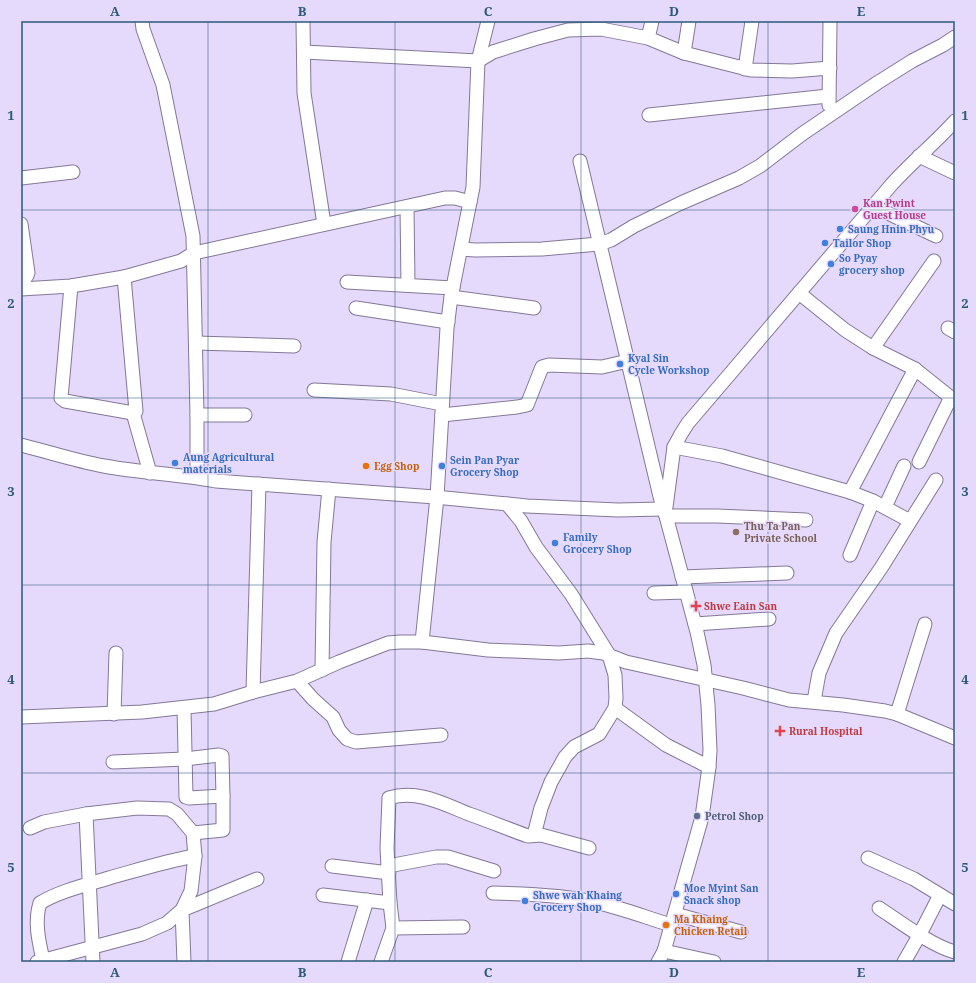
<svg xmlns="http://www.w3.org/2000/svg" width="976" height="983" font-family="'Noto Serif',serif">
<rect width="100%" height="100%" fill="#e6dafc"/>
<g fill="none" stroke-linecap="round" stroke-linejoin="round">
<defs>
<g id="minor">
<polyline points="142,21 143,29 163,85 193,236 197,415 197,477"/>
<polyline points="303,21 304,93 324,224"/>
<polyline points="648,38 652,21"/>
<polyline points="304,52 478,61 493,52 534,39 568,30 601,29 648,38 684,53 751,70 792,71 830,68"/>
<polyline points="684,53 689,21"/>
<polyline points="745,69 752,21"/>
<polyline points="829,105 830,21"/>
<polyline points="649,115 828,96"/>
<polyline points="919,156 955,173"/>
<polyline points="580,161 663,509 666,516 697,632 704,665 708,705 710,750 709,767 702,817 664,951 658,962"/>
<polyline points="21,178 73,172"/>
<polyline points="873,206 936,236"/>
<polyline points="407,207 408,285"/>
<path d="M 21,224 L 28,273 C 27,277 25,279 21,280"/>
<polyline points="461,249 475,250 542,249 599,244 611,240 634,226 681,203 739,178 760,166 802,134 877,83 912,61 943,45 955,37"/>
<polyline points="347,282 453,288"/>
<polyline points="71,286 61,398 65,401 133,413 136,411 124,277"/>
<polyline points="21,289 71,286 124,277 181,261 194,253 445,198 455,198 470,202"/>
<polyline points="799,293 845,330 873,348 915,369 955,401"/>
<polyline points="451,297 534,308"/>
<polyline points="356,308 448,322"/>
<polyline points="948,328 955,332"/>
<polyline points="196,343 294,346"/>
<polyline points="873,348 934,261"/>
<polyline points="314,390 391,394 442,404"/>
<polyline points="133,413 150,473"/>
<polyline points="197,415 245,415"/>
<polyline points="442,415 517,407 527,405 542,367 549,365 602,367 628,361"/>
<path d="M 21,445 C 49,452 76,461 104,466 C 141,473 179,474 216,481 L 435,497 L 527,506 L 618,510 L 663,509"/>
<polyline points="674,447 722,456 850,492 873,501 910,521"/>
<polyline points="919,462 951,397"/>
<polyline points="850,492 915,369"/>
<polyline points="507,504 521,521 536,547 571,594 609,655 615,675 616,698 615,708 599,734 574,747 565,757 551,782 541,808 534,835"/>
<path d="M 666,507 L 674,447 L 681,434 L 688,423 L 892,184 C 912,162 935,143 955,121"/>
<polyline points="885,507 904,466"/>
<polyline points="666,516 717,516 806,520"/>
<polyline points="850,555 873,501"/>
<polyline points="682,577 787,573"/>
<polyline points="654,593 686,592"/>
<polyline points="695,624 769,619"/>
<polyline points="422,642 437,497 447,328 451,297 473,187 478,61 488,21"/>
<polyline points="322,670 324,542 329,489"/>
<polyline points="297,681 313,699 333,717 339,730 347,739 356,742 441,735"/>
<polyline points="253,692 259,484"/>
<polyline points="814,701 819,673 836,633 881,568 936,480"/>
<polyline points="184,708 186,797 189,798 223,796"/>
<polyline points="615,708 666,745 709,767"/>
<polyline points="114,714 116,653"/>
<polyline points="897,714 925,624"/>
<polyline points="21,717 142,712 214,704 253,692 297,681 339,662 388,643 400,642 422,642 488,650 559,653 588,651 603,653 626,662 743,688 789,700 843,705 885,711 897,714 955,738"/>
<polyline points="113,762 185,759 219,755 222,756 223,796 223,830 193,833"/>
<polyline points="86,814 93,962"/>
<polyline points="30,828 44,822 86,814 137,808 169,809 177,814 193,833 195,856 191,891 182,910 167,923 142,934 37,962"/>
<polyline points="868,858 914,879 955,904"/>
<polyline points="332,866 389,873"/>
<polyline points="388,866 436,857 448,857 494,871"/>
<path d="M 493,893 C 535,894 581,896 621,909 C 638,914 654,920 671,925"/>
<polyline points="323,895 390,903"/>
<path d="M 879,908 C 900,922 932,946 955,952"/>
<polyline points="675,914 741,932"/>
<polyline points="393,928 463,927"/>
<polyline points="664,951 714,962"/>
<path d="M 43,960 C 39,942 34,922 40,903 C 60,891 86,885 109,878 C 138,870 166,861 195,856"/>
<polyline points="184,962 182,910 257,879"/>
<polyline points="348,962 367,900"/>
<path d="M 381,962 L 393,928 L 390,903 L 387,848 L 389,798 C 417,789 444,804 469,814 C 489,821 508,829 528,836 L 541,835 L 589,848"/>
<polyline points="904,962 920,934 940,895"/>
</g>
</defs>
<use href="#minor" stroke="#837897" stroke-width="15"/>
<use href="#minor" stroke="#fff" stroke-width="13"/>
</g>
<path fill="none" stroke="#2c5a79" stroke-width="1" stroke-opacity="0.55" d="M 208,21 L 208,962M 395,21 L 395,962M 581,21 L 581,962M 768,21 L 768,962M 21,210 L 955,210M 21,398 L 955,398M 21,585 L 955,585M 21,773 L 955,773"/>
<circle fill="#d1479c" stroke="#e6dafc" stroke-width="1.5" cx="855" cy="209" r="4"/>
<g fill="#3f7fe0" stroke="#e6dafc" stroke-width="1.5">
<circle cx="840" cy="229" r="4"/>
<circle cx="825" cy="243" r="4"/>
<circle cx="831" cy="264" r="4"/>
<circle cx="620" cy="364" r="4"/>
<circle cx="175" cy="463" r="4"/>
<circle cx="442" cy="466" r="4"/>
<circle cx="555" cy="543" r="4"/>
<circle cx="676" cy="894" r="4"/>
<circle cx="525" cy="901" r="4"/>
</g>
<g fill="#e8710a" stroke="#e6dafc" stroke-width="1.5">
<circle cx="366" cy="466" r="4"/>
<circle cx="666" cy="925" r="4"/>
</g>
<circle fill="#8d6e63" stroke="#e6dafc" stroke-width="1.5" cx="736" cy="532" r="4"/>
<g fill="#e0444e" stroke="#e6dafc" stroke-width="1.5">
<path d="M694 600h4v4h4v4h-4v4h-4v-4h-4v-4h4z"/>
<path d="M778 725h4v4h4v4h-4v4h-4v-4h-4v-4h4z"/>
</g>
<circle fill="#5c6f8a" stroke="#e6dafc" stroke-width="1.5" cx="697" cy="816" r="4"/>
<g text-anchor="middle" stroke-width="3" stroke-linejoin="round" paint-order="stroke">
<g font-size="10" font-weight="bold" fill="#b23c85" stroke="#e6dafc" text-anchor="start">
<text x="863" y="207">Kan Pwint<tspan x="863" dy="12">Guest House</tspan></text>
</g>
<g font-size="10" font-weight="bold" fill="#366cbe" stroke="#e6dafc" text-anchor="start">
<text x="848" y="233">Saung Hnin Phyu</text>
<text x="833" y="247">Tailor Shop</text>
<text x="839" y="262">So Pyay<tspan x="839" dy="12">grocery shop</tspan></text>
<text x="628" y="362">Kyal Sin<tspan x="628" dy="12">Cycle Workshop</tspan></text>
<text x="183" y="461">Aung Agricultural<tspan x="183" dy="12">materials</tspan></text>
<text x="450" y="464">Sein Pan Pyar<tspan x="450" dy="12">Grocery Shop</tspan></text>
<text x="563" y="541">Family<tspan x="563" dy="12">Grocery Shop</tspan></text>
<text x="684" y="892">Moe Myint San<tspan x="684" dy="12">Snack shop</tspan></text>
<text x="533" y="899">Shwe wah Khaing<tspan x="533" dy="12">Grocery Shop</tspan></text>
</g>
<g font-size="10" font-weight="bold" fill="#c56008" stroke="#e6dafc" text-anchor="start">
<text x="374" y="470">Egg Shop</text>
<text x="674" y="923">Ma Khaing<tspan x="674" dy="12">Chicken Retail</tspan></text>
</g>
<g font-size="10" font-weight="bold" fill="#785e54" stroke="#e6dafc" text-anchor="start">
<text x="744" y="530">Thu Ta Pan<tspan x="744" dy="12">Private School</tspan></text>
</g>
<g font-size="10" font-weight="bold" fill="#be3a42" stroke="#e6dafc" text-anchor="start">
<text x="704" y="610">Shwe Eain San</text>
<text x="789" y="735">Rural Hospital</text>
</g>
<g font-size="10" font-weight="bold" fill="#4e5e75" stroke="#e6dafc" text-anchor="start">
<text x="705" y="820">Petrol Shop</text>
</g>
</g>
<rect width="976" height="983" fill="none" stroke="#e6dafc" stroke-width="44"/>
<rect x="22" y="22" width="932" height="939" fill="none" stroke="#2c5a79" stroke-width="1.5"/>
<g font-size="13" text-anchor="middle" font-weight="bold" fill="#2c5a79">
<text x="115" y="16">A</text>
<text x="302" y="16">B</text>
<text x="488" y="16">C</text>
<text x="674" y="16">D</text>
<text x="861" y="16">E</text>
<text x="11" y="120">1</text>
<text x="965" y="120">1</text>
<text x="11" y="308">2</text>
<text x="965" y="308">2</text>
<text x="11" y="496">3</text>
<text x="965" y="496">3</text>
<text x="11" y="684">4</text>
<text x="965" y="684">4</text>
<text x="11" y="872">5</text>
<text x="965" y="872">5</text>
<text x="115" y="977">A</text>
<text x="302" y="977">B</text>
<text x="488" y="977">C</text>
<text x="674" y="977">D</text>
<text x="861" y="977">E</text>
</g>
</svg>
